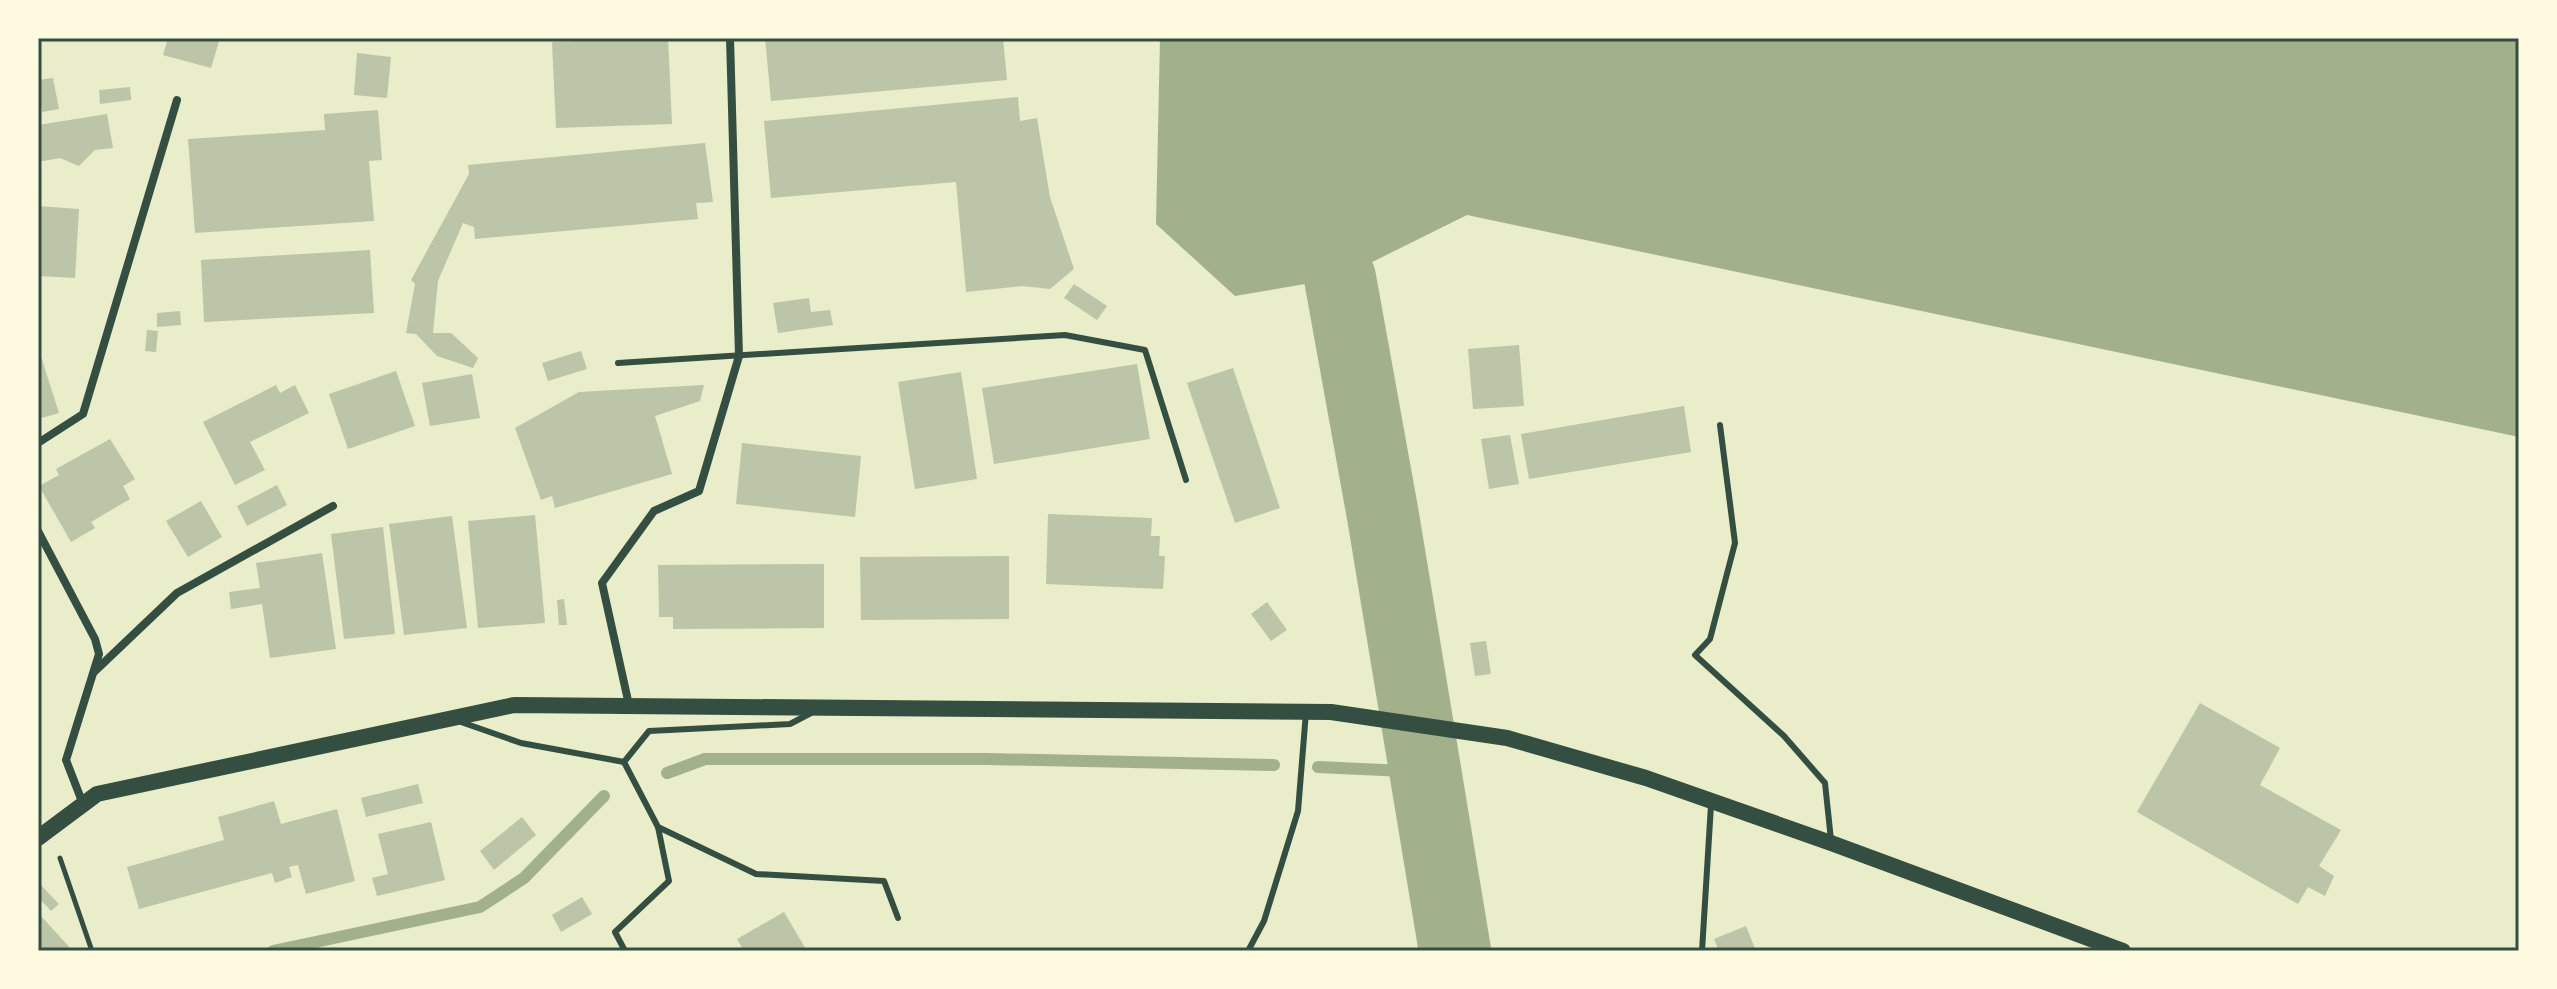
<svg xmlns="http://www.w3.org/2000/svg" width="2557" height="989" font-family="'DM Sans',sans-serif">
<rect width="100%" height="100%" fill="#e9edc9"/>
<polygon fill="#a3b18a" points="1160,38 2519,38 2519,437 1467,215 1340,278 1235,296 1156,224"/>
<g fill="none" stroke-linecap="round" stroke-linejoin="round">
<g stroke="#a3b18a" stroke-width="12">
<polyline points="1318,767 1426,772"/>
<polyline points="667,773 705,759 988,759 1274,765"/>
<polyline points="273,951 480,907 524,878 604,796"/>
</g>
<polyline stroke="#a3b18a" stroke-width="72" points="1340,278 1383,516 1455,951"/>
</g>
<g fill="#bcc5a7">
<polygon points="168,38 220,38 211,68 163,55"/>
<polygon points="668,38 672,124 556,128 552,42"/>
<polygon points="765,38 1003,38 1007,80 771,101"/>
<polygon points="357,53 391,57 387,98 354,95"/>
<polygon points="53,78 59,109 42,112 38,80"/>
<polygon points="130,87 131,100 100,104 99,90"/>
<polygon points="1018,97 1020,121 1037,118 1050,197 1074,269 1050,289 1022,286 966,292 956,182 771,198 764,121"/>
<polygon points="378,110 382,160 369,161 374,221 195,233 188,139 325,130 324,114"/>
<polygon points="107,114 113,148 95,150 79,166 60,158 38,162 38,125"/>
<polygon points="705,143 713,202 696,203 698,219 475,239 474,227 463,223 438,281 433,333 451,333 478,358 473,368 437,356 416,334 406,333 415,284 411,280 469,174 468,165"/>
<polygon points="38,206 79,209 75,278 38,276"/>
<polygon points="370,250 374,313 204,322 201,260"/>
<polygon points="1074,284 1107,306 1097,320 1064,298"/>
<polygon points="809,298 811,312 830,310 833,325 778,333 773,303"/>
<polygon points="180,311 181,325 157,327 157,313"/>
<polygon points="147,330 158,331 156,352 145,351"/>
<polygon points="1519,345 1524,406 1473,409 1468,349"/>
<polygon points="38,347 59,413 38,419"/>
<polygon points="581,351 587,369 548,381 542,363"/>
<polygon points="1137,364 1150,439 994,464 982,388"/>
<polygon points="1233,368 1280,508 1235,523 1187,383"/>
<polygon points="396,371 415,426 348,449 329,394"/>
<polygon points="961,372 977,479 915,489 898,382"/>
<polygon points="472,374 480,418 430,426 422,383"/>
<polygon points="276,385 280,393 295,385 309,413 250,442 265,470 235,485 203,422"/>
<polygon points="704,385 700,401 655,416 672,474 555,508 552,496 541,500 515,428 579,392"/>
<polygon points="1684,406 1691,452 1529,479 1521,434"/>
<polygon points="1510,435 1519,484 1489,489 1481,439"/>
<polygon points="110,439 135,479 123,486 130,499 91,522 95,528 71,542 39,486 59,475 56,469"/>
<polygon points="742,443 861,456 855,517 736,504"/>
<polygon points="277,485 287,505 247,526 237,506"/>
<polygon points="201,501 222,537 188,557 166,521"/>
<polygon points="1048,514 1152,518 1151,536 1160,536 1159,556 1165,556 1163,589 1046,584"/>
<polygon points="535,515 545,623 478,628 468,521"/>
<polygon points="452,516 467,628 404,635 389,524"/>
<polygon points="383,527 395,634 344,639 331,534"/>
<polygon points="322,553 336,649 270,658 262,604 231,609 229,592 260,588 256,563"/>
<polygon points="1009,556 1009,619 861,620 860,557"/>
<polygon points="824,564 824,628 673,629 673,617 659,617 658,565"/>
<polygon points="564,599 567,625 559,625 557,600"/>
<polygon points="1267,602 1287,630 1271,641 1251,614"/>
<polygon points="1486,641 1491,674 1475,676 1470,643"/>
<polygon points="2200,703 2280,748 2260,785 2341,830 2319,866 2334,876 2325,896 2308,887 2298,904 2137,812"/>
<polygon points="418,784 423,803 366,817 361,798"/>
<polygon points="274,801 281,824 337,809 355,881 306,894 298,865 289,867 292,877 275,883 272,873 139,909 127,867 224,840 218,817"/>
<polygon points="522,817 536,835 494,870 480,851"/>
<polygon points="431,822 445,880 377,896 372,878 388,874 378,834"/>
<polygon points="38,882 59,904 51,911 38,897"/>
<polygon points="582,897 592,914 561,932 552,915"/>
<polygon points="784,912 807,951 744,951 737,939"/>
<polygon points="41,916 71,949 69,951 38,951 38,919"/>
<polygon points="1746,926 1756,951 1719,951 1714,939"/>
</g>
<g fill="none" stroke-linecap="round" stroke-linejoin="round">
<polyline stroke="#344e41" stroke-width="5" points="60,858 92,951"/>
<g stroke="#344e41" stroke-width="6">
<polyline points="618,363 1065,335 1145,350 1186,480"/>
<polyline points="1720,425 1735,543 1710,639 1695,655 1784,736 1825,783 1831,840"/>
<polyline points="461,722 521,743 624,762 658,827 669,881 615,932 625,951"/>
<polyline points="624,762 649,731 790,724 811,713"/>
<polyline points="658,827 756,874 884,881 898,918"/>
<polyline points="1248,951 1264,921 1298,811 1306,712"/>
<polyline points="1702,951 1711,805"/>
</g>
<g stroke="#344e41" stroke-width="8">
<polyline points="38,443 83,414 177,100"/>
<polyline points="38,531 95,639 99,654 66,760 83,804"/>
<polyline points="94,672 177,593 333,506"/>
<polyline points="629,705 602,583 654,511 699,491 739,356 730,38"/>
</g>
<polyline stroke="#344e41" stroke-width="16" points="38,838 97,794 514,705 1331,712 1507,738 1646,778 1831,843 2123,951"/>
</g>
<rect width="2557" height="989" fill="none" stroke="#fefae0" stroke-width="80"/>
<rect x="40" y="40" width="2477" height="909" fill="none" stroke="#344e41" stroke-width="3"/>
</svg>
